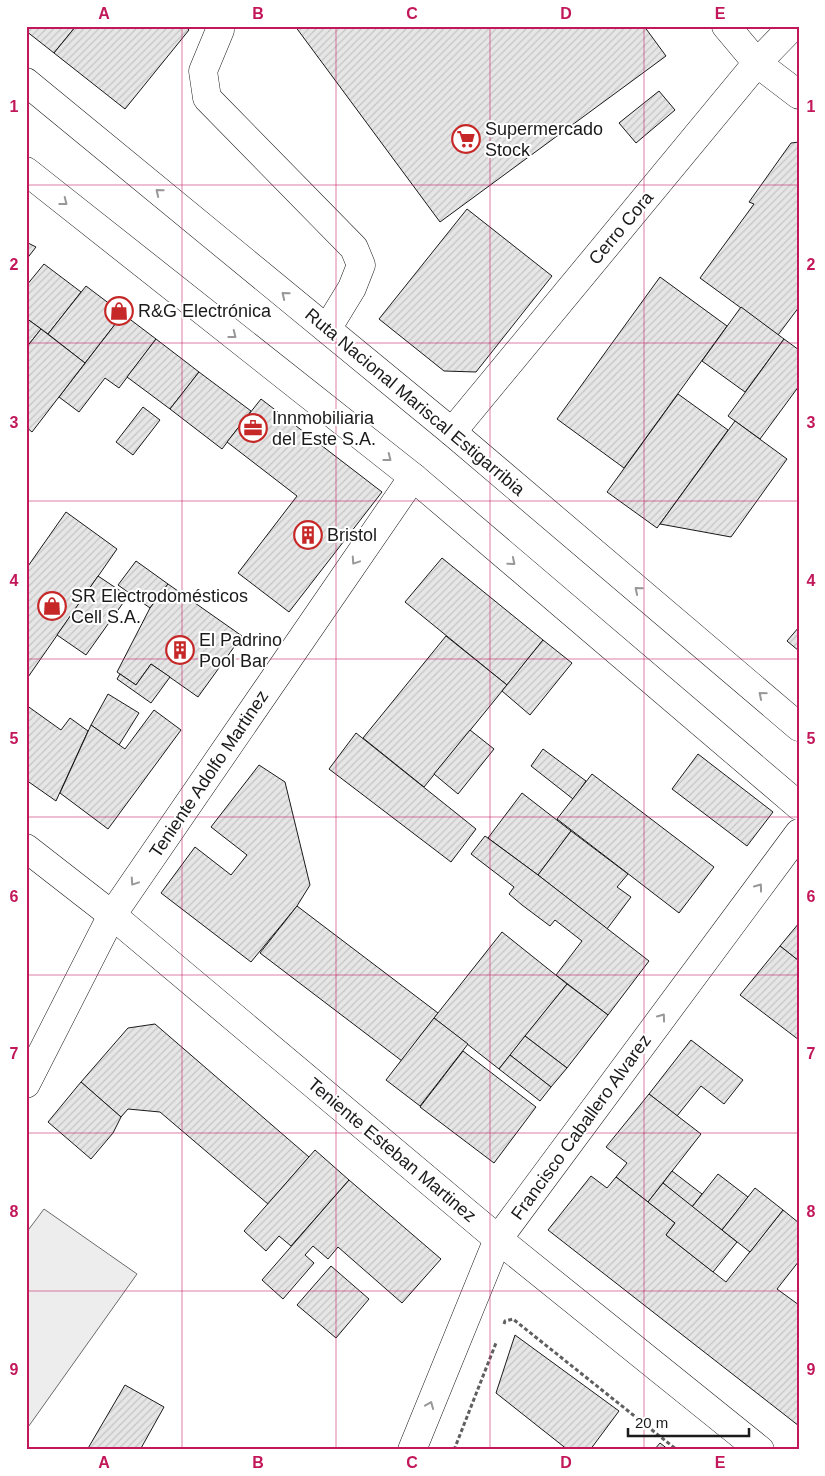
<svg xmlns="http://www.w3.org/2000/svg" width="825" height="1476" font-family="Helvetica,sans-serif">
<defs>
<pattern id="building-hatch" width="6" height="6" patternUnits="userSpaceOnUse" patternTransform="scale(1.25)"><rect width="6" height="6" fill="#e6e6e6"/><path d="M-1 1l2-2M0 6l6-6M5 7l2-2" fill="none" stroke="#c5c5c5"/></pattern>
</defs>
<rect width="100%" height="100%" fill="#fff"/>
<polygon fill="#ededed" stroke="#6a6a6a" points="44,1209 137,1274 26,1430 26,1233"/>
<g fill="url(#building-hatch)" stroke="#1a1a1a">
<polygon points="28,26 76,26 54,53 26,31"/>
<polygon points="76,26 185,26 189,30 125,109 54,53"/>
<polygon points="295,26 644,26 666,56 440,222"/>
<polygon points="659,91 675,110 636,143 619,123"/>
<polygon points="799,142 799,307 778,335 700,278 754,204 749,202 791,143"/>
<polygon points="467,209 552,276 476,372 444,371 379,319"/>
<polygon points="26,242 36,247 26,260"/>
<polygon points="44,264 81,292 48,334 26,318 26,286"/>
<polygon points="660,277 727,326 624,468 557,419"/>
<polygon points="86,286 123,314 85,363 48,334"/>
<polygon points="741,307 784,339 745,392 702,361"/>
<polygon points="123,314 156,339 119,388 105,378 79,412 59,397"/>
<polygon points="26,318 41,329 26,348"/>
<polygon points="41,329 85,363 32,432 26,427 26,348"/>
<polygon points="156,339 199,372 170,409 127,377"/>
<polygon points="784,339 799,350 799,386 760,439 728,416"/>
<polygon points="199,372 251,411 222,449 170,409"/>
<polygon points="678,394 728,430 657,528 607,492"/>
<polygon points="261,399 382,492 289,612 238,573 297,496 227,442"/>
<polygon points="143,407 160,420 133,455 116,442"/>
<polygon points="735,421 787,459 731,537 660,524"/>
<polygon points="66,512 117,549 26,680 26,569"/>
<polygon points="442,558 543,640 507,685 405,602"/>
<polygon points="136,561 168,584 150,608 118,585"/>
<polygon points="98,576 128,596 86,655 57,635"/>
<polygon points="168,584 242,636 198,697 151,664 136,685 117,672 150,608"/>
<polygon points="799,627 799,651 787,641"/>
<polygon points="446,636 507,685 424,787 363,738"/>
<polygon points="543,640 572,663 530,715 502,691"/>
<polygon points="151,664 170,677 151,703 117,679 120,674 136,685"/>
<polygon points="108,694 139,713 119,745 91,725"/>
<polygon points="26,705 61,730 70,718 88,731 56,801 26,780"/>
<polygon points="154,710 181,730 108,829 60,793 91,725 125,749"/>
<polygon points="470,730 494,749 458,794 434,774"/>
<polygon points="356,733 476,829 451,862 329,769"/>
<polygon points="543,749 586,781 573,799 531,766"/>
<polygon points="698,754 773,812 747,846 672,789"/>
<polygon points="259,765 285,782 310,885 297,906 251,962 161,893 195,847 231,875 247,855 211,827"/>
<polygon points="592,774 714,867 679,913 557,819"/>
<polygon points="522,793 571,831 538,875 488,838"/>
<polygon points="571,831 628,874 617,887 631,897 607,929 538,875"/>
<polygon points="485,836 538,875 649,961 608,1015 556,975 582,941 555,920 550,926 522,905 509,894 514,887 471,854"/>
<polygon points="297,906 438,1013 402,1061 260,953"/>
<polygon points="799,923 799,961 780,946"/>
<polygon points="502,932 567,984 499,1069 434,1018"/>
<polygon points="780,946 799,961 799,1040 740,995"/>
<polygon points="567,984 608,1015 567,1068 525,1036"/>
<polygon points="434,1018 468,1044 420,1106 386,1080"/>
<polygon points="155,1024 309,1157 268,1204 160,1112 128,1109 121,1117 81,1082 128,1028"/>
<polygon points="525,1036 567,1068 551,1087 510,1055"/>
<polygon points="691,1040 743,1080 724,1104 701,1086 677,1116 649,1094"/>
<polygon points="463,1051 536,1107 494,1163 420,1107"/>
<polygon points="510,1055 551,1087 540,1101 499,1069"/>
<polygon points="81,1082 121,1117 113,1133 91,1159 48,1122"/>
<polygon points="649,1094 701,1134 648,1202 616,1177 627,1163 606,1147"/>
<polygon points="315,1150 349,1180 291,1246 279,1236 266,1251 244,1231"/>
<polygon points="672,1171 702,1194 692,1207 663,1183"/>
<polygon points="718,1174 748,1197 722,1230 692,1207"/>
<polygon points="591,1176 607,1188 616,1177 648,1202 675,1223 666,1235 726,1282 783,1210 799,1223 799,1261 777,1289 799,1305 799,1426 548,1230"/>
<polygon points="349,1180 441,1259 402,1303 338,1247 328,1259 313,1246 305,1255 314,1263 283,1299 262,1280"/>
<polygon points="663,1183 737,1242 713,1272 666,1235 675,1223 648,1202"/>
<polygon points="755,1188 783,1210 750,1252 722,1230"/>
<polygon points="331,1266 369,1299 336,1338 297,1305"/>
<polygon points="515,1335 619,1411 590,1450 568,1450 496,1393"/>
<polygon points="125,1385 164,1407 140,1450 87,1450"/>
<polygon points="660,1443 669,1450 654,1450"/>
</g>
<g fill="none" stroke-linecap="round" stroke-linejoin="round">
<defs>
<g id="minor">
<polyline points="219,26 220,30 203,71 207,98 354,248 361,265 352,288 327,329"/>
<polyline points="726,26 757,63 799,95"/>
<polyline points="452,432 757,63 793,26"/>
<polyline points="26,848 112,915 498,1239 760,1450"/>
<polyline points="26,1084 112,915 413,477"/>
<polyline points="412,1450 498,1239 799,833"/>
</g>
<g id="highway">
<polyline points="26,82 452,432 799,727"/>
<polyline points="26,171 413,477 799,806"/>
</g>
</defs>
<use href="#minor" stroke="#1a1a1a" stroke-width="29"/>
<use href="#highway" stroke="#1a1a1a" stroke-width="29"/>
<g stroke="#5f5f5f" stroke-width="3" stroke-dasharray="4 2.5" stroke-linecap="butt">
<polyline points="504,1324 505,1321 513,1319 677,1450"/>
<polyline points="454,1450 496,1343"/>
</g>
<use href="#minor" stroke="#fff" stroke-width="28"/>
<use href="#highway" stroke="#fff" stroke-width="28"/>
</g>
<defs><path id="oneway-chevron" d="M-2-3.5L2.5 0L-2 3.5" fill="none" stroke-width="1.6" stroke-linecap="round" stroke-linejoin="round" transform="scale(1.25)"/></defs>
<g stroke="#989898">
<use href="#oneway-chevron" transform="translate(159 192) rotate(-141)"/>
<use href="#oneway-chevron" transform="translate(64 202) rotate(38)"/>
<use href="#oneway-chevron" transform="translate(285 295) rotate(-141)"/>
<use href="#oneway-chevron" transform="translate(233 335) rotate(38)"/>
<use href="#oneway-chevron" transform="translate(388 458) rotate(38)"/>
<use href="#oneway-chevron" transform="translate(355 561) rotate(124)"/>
<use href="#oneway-chevron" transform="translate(512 562) rotate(40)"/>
<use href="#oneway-chevron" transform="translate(638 590) rotate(-140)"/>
<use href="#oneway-chevron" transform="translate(762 695) rotate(-140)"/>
<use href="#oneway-chevron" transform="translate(134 882) rotate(124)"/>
<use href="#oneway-chevron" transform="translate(759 887) rotate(-54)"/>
<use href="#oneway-chevron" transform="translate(662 1017) rotate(-54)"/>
<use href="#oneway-chevron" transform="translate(430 1405) rotate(-68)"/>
</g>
<path fill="none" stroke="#c2185b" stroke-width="1" stroke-opacity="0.55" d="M 182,26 L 182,1450M 336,26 L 336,1450M 490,26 L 490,1450M 644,26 L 644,1450M 26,185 L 799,185M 26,343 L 799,343M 26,501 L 799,501M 26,659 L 799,659M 26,817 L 799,817M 26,975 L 799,975M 26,1133 L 799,1133M 26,1291 L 799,1291"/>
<defs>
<symbol id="supermarket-ring" viewBox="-11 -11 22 22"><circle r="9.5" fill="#fff" stroke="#c62828" stroke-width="1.5"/><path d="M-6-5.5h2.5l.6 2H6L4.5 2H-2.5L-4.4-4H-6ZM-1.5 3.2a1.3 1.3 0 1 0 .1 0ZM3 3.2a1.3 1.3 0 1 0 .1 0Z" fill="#c62828"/></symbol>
<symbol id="shop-ring" viewBox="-11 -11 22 22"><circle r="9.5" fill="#fff" stroke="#c62828" stroke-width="1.5"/><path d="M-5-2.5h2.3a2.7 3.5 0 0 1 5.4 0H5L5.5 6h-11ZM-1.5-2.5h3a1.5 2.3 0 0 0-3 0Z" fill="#c62828"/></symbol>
<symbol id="office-ring" viewBox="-11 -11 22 22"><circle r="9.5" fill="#fff" stroke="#c62828" stroke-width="1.5"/><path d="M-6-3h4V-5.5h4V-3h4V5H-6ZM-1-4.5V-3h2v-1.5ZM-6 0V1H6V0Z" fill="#c62828"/></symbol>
<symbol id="building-ring" viewBox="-11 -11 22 22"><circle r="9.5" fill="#fff" stroke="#c62828" stroke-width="1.5"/><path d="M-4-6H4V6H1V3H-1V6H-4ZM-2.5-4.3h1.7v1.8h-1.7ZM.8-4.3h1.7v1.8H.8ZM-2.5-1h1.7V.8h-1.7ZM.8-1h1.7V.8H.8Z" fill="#c62828"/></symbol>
</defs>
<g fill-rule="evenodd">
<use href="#supermarket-ring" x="450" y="123" width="32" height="32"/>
<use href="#shop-ring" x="103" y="295" width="32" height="32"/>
<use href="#office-ring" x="237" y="412" width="32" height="32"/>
<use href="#building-ring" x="292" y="519" width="32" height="32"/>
<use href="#shop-ring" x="36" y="590" width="32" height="32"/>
<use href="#building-ring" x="164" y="634" width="32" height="32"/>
</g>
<g text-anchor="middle" stroke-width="4" stroke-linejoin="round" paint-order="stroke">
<g font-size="18" fill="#1a1a1a" stroke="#fff" text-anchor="start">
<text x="485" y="135">Supermercado<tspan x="485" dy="21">Stock</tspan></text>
<text x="138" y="317">R&amp;G Electrónica</text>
<text x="272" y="424">Innmobiliaria<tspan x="272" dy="21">del Este S.A.</tspan></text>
<text x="327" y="541">Bristol</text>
<text x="71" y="602">SR Electrodomésticos<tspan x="71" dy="21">Cell S.A.</tspan></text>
<text x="199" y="646">El Padrino<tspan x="199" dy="21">Pool Bar</tspan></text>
</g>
<g font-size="18" fill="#1a1a1a" stroke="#fff">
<text transform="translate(621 228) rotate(-50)" y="6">Cerro Cora</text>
<text transform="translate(415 402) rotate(40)" y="6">Ruta Nacional Mariscal Estigarribia</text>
<text transform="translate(209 774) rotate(-56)" y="6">Teniente Adolfo Martinez</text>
<text transform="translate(581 1127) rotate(-54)" y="6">Francisco Caballero Alvarez</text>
<text transform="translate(392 1150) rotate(40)" y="6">Teniente Esteban Martinez</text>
</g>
</g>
<rect width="825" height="1476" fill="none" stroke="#ffffff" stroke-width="55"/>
<path d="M628 1428v8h121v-8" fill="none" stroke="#1a1a1a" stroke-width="2.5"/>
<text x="635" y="1428" font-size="15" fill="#1a1a1a" stroke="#ffffff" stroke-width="4" paint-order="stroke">20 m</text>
<rect x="28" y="28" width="770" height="1420" fill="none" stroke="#c2185b" stroke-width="2"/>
<g font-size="16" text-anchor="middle" font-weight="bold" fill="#c2185b">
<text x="104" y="19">A</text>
<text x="258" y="19">B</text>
<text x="412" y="19">C</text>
<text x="566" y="19">D</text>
<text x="720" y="19">E</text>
<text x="14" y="112">1</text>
<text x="811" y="112">1</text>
<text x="14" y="270">2</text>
<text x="811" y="270">2</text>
<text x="14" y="428">3</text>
<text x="811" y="428">3</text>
<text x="14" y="586">4</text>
<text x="811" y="586">4</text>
<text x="14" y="744">5</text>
<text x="811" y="744">5</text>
<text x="14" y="902">6</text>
<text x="811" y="902">6</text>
<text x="14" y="1059">7</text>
<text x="811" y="1059">7</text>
<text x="14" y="1217">8</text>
<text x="811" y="1217">8</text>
<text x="14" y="1375">9</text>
<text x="811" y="1375">9</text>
<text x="104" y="1468">A</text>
<text x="258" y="1468">B</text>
<text x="412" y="1468">C</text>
<text x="566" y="1468">D</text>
<text x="720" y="1468">E</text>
</g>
</svg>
